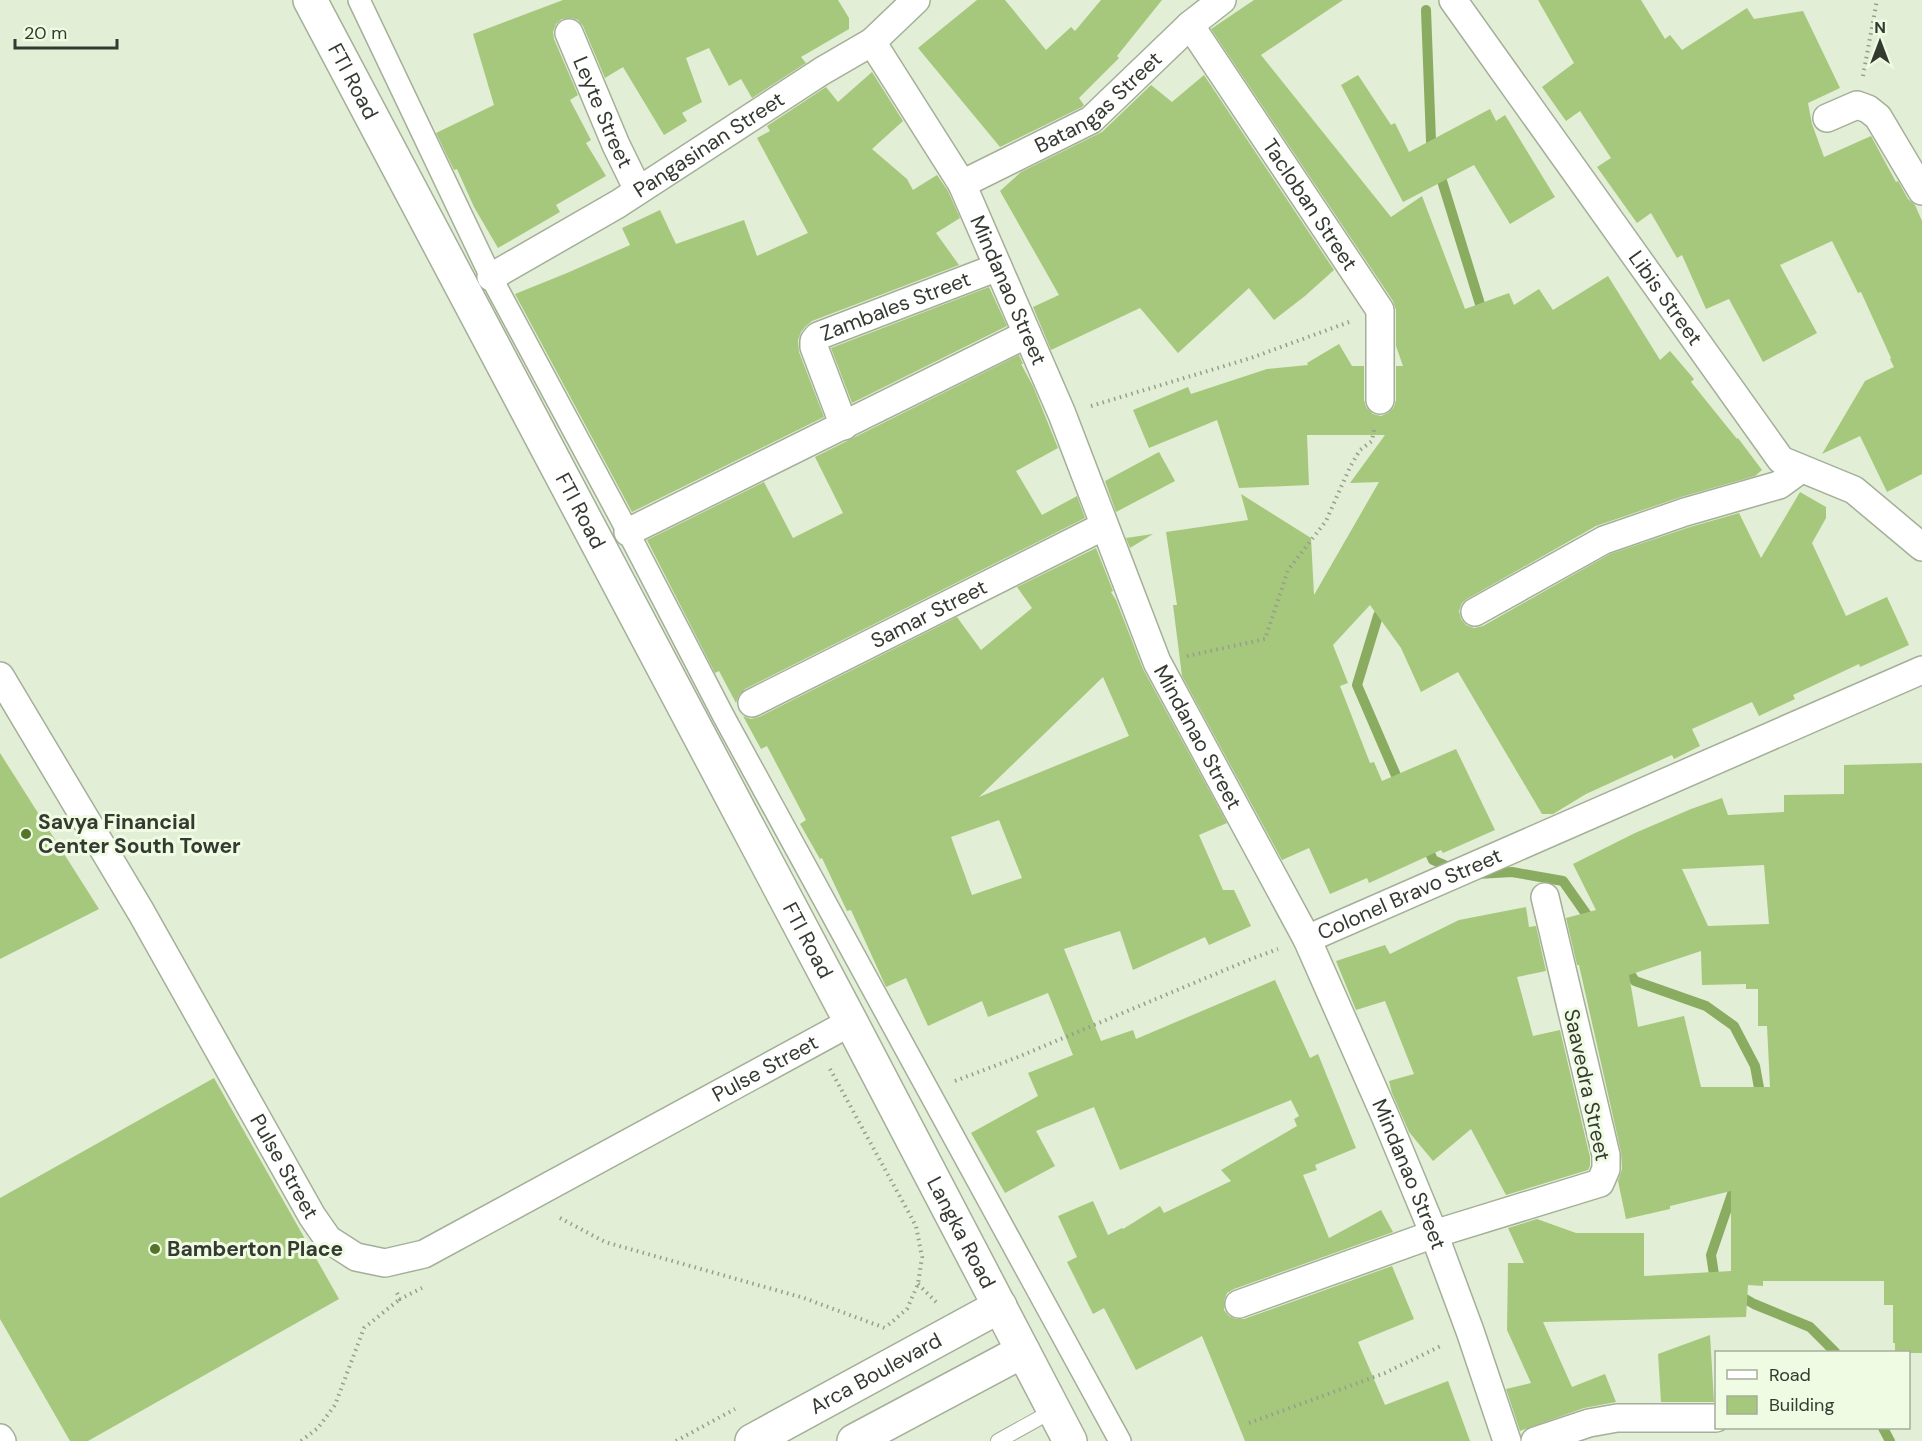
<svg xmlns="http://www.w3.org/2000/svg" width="1922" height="1441" font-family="'DM Sans',sans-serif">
<rect width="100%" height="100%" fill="#e2eed5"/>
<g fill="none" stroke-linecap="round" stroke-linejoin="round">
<g stroke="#89ac60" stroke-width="10">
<polyline points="1426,10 1431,141 1434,153"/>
<polyline points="1438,168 1484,317"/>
<polyline points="1384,603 1378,616 1357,685 1401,787"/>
<polyline points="1425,842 1433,860 1456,870"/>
<polyline points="1477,874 1512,872 1563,881 1594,925"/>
<polyline points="1623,964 1635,981 1706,1006 1734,1026 1755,1066 1761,1099"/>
<polyline points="1719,1283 1715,1281 1711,1255 1735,1185"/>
<polyline points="1735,1293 1754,1304 1810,1327 1835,1352"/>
<polyline points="1883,1428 1890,1441"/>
</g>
</g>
<g fill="#a5c87c" fill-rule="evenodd">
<polygon points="563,0 838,0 849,18 849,29 801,57 806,63 752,98 741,79 729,86 709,48 686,58 702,102 682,113 687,121 664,135 623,67 605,78 583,26 578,20 572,18 562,19 556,24 553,32 554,39 578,95 570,100 591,140 586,143 606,176 556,205 560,212 498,248 474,207 457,169 454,170 436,133 494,105 473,34"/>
<polygon points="977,0 1005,0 1046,50 1071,27 1075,31 1101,0 1162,0 1117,56 1119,58 1079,98 1084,105 1082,107 1000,147 918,48"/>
<polygon points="1254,0 1343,0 1261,55 1391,217 1422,196 1465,309 1509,293 1514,305 1539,289 1553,310 1608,276 1660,360 1670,351 1694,379 1691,382 1737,439 1738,438 1762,470 1755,476 1681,497 1596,526 1467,599 1462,603 1459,611 1461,619 1466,625 1474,628 1483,626 1610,554 1690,527 1739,513 1761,558 1800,492 1826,507 1826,518 1812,543 1846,616 1887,597 1909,645 1860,667 1859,664 1793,695 1795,699 1759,716 1752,702 1692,729 1700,746 1674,759 1672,755 1632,773 1586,794 1553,814 1542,814 1458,672 1421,692 1401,648 1370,605 1333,645 1348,683 1340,686 1370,763 1374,762 1382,781 1456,749 1495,830 1443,853 1441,850 1369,883 1367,878 1330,894 1309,848 1282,860 1182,676 1173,605 1177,605 1166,532 1248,520 1241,494 1311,538 1314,595 1379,482 1350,483 1385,435 1307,435 1309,485 1239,488 1217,420 1149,448 1133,410 1188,387 1191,394 1267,369 1308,365 1307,363 1339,344 1352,366 1364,366 1364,400 1366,407 1373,414 1381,416 1388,413 1394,407 1396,400 1396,366 1403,366 1396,346 1396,310 1393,301 1211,29"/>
<polygon points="1538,0 1641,0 1665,39 1670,35 1682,50 1747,8 1754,19 1803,11 1840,88 1808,103 1812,124 1824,157 1871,136 1896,182 1898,181 1908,199 1915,205 1922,221 1922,474 1887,492 1860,436 1822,454 1865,381 1894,367 1890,359 1891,358 1861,292 1858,293 1832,241 1780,265 1817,333 1763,362 1729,299 1706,309 1682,255 1677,258 1651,213 1637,223 1597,167 1611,158 1580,111 1566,121 1542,87 1574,63"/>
<polygon points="872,72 903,121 872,149 907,179 913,190 937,175 948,191 960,218 936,233 959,265 812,321 806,326 801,332 798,340 799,352 824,417 632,512 515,294 567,273 630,245 622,228 660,210 676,244 744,220 757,256 808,233 757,138 770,131 767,126 826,87 838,102"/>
<polygon points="1204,75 1334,270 1305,296 1274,320 1249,288 1178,353 1140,308 1051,350 1033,307 1059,295 1000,191 1021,172 1102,132 1151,85 1172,102"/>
<polygon points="1358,75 1391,125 1395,123 1409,152 1490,109 1496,121 1505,115 1555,197 1510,224 1474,165 1403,202 1341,85"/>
<polygon points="989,287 1007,326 852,403 831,348"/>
<polygon points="1019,355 1023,364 1021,364 1033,386 1058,448 1016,471 1042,515 1077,496 1085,518 745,689 739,695 736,703 719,671 715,673 647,540 764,482 793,538 843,513 815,457"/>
<polygon points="1159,452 1175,481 1116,512 1105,481"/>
<polygon points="1153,534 1130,548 1126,538"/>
<path d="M 1096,548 L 1113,591 L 1111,592 L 1116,600 L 1143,669 L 1227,823 L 1199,835 L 1223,890 L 1234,890 L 1251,926 L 1209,945 L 1205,937 L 1133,970 L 1120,931 L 1064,949 L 1101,1041 L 1133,1030 L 1136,1039 L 1275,980 L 1310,1058 L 1318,1054 L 1356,1148 L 1315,1165 L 1317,1170 L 1303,1175 L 1329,1238 L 1381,1210 L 1393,1232 L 1234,1289 L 1227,1293 L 1224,1301 L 1224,1310 L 1229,1316 L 1236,1319 L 1244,1319 L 1392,1266 L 1414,1319 L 1358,1342 L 1385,1405 L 1448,1381 L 1470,1441 L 1245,1441 L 1202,1336 L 1136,1370 L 1104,1308 L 1093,1314 L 1067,1262 L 1077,1257 L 1058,1216 L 1093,1201 L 1108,1235 L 1122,1228 L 1123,1229 L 1160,1206 L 1164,1213 L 1231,1181 L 1221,1170 L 1297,1126 L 1294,1119 L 1299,1116 L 1291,1100 L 1120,1170 L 1094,1107 L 1036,1131 L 1055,1166 L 1005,1193 L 971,1133 L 1038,1096 L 1028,1073 L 1073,1055 L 1048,993 L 988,1017 L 982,1001 L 928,1026 L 906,978 L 886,987 L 851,910 L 847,911 L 822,858 L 820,859 L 800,824 L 806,820 L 767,746 L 761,749 L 743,716 L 751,719 L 759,717 L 957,617 L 981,650 L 1032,608 L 1017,587 ZM 1103,677 L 1129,736 L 979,797 ZM 999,820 L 1022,878 L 972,895 L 951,837 Z"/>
<polygon points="0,753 99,909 0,959"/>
<path d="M 1922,763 L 1922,1353 L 1895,1353 L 1895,1343 L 1893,1343 L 1893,1305 L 1884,1305 L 1884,1281 L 1763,1281 L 1763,1286 L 1748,1285 L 1746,1317 L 1543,1322 L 1572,1387 L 1605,1374 L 1616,1402 L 1584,1408 L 1520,1431 L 1506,1389 L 1531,1383 L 1507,1330 L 1508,1263 L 1524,1263 L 1508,1228 L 1537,1219 L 1576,1233 L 1644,1233 L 1644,1276 L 1731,1271 L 1731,1191 L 1670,1206 L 1670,1209 L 1626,1219 L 1618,1181 L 1622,1169 L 1621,1152 L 1579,965 L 1577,965 L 1566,918 L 1596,910 L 1573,864 L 1635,833 L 1691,809 L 1722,798 L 1728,815 L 1784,812 L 1784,795 L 1844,794 L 1844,765 ZM 1764,865 L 1769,924 L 1708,926 L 1682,869 ZM 1701,951 L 1702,985 L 1746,984 L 1746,989 L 1758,989 L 1758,1026 L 1767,1026 L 1770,1087 L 1701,1087 L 1684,1016 L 1638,1027 L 1629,975 Z"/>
<polygon points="1526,907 1529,927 1536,926 1546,971 1517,977 1533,1036 1560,1030 1590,1157 1590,1166 1588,1170 1506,1195 1471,1129 1433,1161 1409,1132 1392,1093 1389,1081 1414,1074 1385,1001 1356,1010 1336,961 1385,945 1390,954 1459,920"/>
<polygon points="214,1078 339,1299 88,1441 70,1441 0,1319 0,1198"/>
<polygon points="1710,1335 1714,1402 1661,1402 1658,1354"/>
</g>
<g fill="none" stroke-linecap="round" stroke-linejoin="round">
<defs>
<polyline id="service" points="998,1441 1054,1410"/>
<polyline id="pedestrian" points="359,0 491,277 628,532 724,717 1120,1441"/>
<g id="minor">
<path id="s1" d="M 1453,0 L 1781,460 L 1854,490 L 1922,547"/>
<path id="s2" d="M 1190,25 L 1380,310 L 1380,400"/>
<path id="s3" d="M 569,33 L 616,145 L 638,190"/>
<path id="s4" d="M 872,42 L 962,184 L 1062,414 L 1157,662 L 1307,939 L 1386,1118 L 1434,1234 L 1470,1331 L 1507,1441"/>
<polyline points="1827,118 1857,105 1868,109 1878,117 1922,191"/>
<path id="s5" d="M 962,184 L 1091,120 L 1190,25 L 1222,0"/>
<path id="s6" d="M 491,277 L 618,204 L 822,71 L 872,42 L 916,0"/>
<path id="s7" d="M 844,426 L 814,347 L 814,341 L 818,336 L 998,267"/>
<polyline points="628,532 1027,334"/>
<polyline points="1475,612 1604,540 1685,512 1779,485 1801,469"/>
<path id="s8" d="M 0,676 L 141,912 L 312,1216 L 328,1239 L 356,1257 L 385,1263 L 424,1254 L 851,1022"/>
<path id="s9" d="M 752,703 L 1104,526"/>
<path id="s10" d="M 1307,939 L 1922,670"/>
<polyline points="1239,1304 1434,1234 1600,1183 1606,1169 1606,1155 1545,897"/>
<polyline points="0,1438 2,1441"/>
<polyline points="1535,1441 1589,1423 1617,1418 1716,1418"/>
</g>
<g id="tertiary">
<path id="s11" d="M 310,0 L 851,1022 L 1070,1441"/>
<path id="s12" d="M 752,1441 L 1000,1306"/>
<polyline points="854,1441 1023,1351"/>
</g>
</defs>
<use href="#service" stroke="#a4af98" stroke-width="16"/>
<use href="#pedestrian" stroke="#a4af98" stroke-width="24"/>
<use href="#minor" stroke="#a4af98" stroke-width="30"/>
<use href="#tertiary" stroke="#a4af98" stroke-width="36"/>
<g stroke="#969f8d" stroke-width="4" stroke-dasharray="1.5 4.5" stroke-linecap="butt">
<polyline points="1863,76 1877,0"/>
<polyline points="1091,406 1251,358 1349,322"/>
<polyline points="1187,656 1265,639 1288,570 1326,521 1350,467 1360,450 1372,441 1374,430"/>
<polyline points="830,1069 916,1226 922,1257 918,1284 907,1309 886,1327"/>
<polyline points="955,1081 1018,1057 1251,959 1278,949"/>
<polyline points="560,1218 605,1242 804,1298 885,1328"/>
<polyline points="918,1284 936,1302"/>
<polyline points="397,1293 400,1299 422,1288"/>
<polyline points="1249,1423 1385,1373 1443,1345"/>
<polyline points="301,1441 318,1428 335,1405 364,1328 400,1299"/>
<polyline points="676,1441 735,1409"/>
</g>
<use href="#service" stroke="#fff" stroke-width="14"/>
<use href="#pedestrian" stroke="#fff" stroke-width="21"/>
<use href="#minor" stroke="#fff" stroke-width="27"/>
<use href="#tertiary" stroke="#fff" stroke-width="33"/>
</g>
<g fill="#55742a" stroke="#effbe2" stroke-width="2">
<circle cx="26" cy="834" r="6"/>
<circle cx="155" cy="1249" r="6"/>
</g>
<g text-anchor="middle" stroke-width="6" stroke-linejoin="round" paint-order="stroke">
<g font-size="21" fill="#353a31" stroke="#effbe2">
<text dy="7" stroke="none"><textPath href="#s11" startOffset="92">FTI Road</textPath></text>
<text dy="7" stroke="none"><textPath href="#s5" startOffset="160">Batangas Street</textPath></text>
<text dy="7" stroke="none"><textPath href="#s3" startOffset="86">Leyte Street</textPath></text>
<text dy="7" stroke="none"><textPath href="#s6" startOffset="255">Pangasinan Street</textPath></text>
<text dy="7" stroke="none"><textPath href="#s2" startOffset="216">Tacloban Street</textPath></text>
<text dy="7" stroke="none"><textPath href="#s4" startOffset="284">Mindanao Street</textPath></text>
<text dy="7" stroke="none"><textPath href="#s1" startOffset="366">Libis Street</textPath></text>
<text dy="7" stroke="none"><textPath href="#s7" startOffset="180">Zambales Street</textPath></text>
<text dy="7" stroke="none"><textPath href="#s11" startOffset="578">FTI Road</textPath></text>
<text dy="7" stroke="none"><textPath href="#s9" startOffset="198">Samar Street</textPath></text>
<text dy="7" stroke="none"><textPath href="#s4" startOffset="770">Mindanao Street</textPath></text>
<text dy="7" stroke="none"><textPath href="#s10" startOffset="112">Colonel Bravo Street</textPath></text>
<text dy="7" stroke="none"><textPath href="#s11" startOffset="1064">FTI Road</textPath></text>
<text dy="7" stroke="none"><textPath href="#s8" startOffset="1143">Pulse Street</textPath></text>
<text transform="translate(1587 1085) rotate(78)" y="7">Saavedra Street</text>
<text dy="7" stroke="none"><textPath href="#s8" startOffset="567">Pulse Street</textPath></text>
<text dy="7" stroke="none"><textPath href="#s4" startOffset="1256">Mindanao Street</textPath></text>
<text dy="7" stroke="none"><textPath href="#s11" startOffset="1394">Langka Road</textPath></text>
<text dy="7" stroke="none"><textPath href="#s12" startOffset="141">Arca Boulevard</textPath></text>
</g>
<g font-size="21" font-weight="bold" fill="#353a31" stroke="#effbe2" text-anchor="start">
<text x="38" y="829">Savya Financial<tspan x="38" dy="24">Center South Tower</tspan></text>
<text x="167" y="1256">Bamberton Place</text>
</g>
</g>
<rect x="1715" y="1351" width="195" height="78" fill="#effbe2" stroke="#a5ae9b" stroke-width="1.5"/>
<rect x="1727" y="1370" width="30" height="9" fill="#ffffff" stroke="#a5ae9b" stroke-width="1.5"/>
<text x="1769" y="1381" font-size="18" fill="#353a31">Road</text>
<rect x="1727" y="1396" width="30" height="18" fill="#a5c87c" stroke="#a5ae9b" stroke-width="1.5"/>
<text x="1769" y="1411" font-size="18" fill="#353a31">Building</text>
<g transform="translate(1880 42)" stroke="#effbe2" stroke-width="4.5" paint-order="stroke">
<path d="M0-4.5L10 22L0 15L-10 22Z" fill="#353a31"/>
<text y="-9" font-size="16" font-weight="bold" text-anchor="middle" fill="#353a31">N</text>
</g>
<path d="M15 39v9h102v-9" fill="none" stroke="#353a31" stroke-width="3"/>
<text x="24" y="39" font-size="18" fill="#353a31" stroke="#effbe2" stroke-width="4.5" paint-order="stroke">20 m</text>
</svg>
